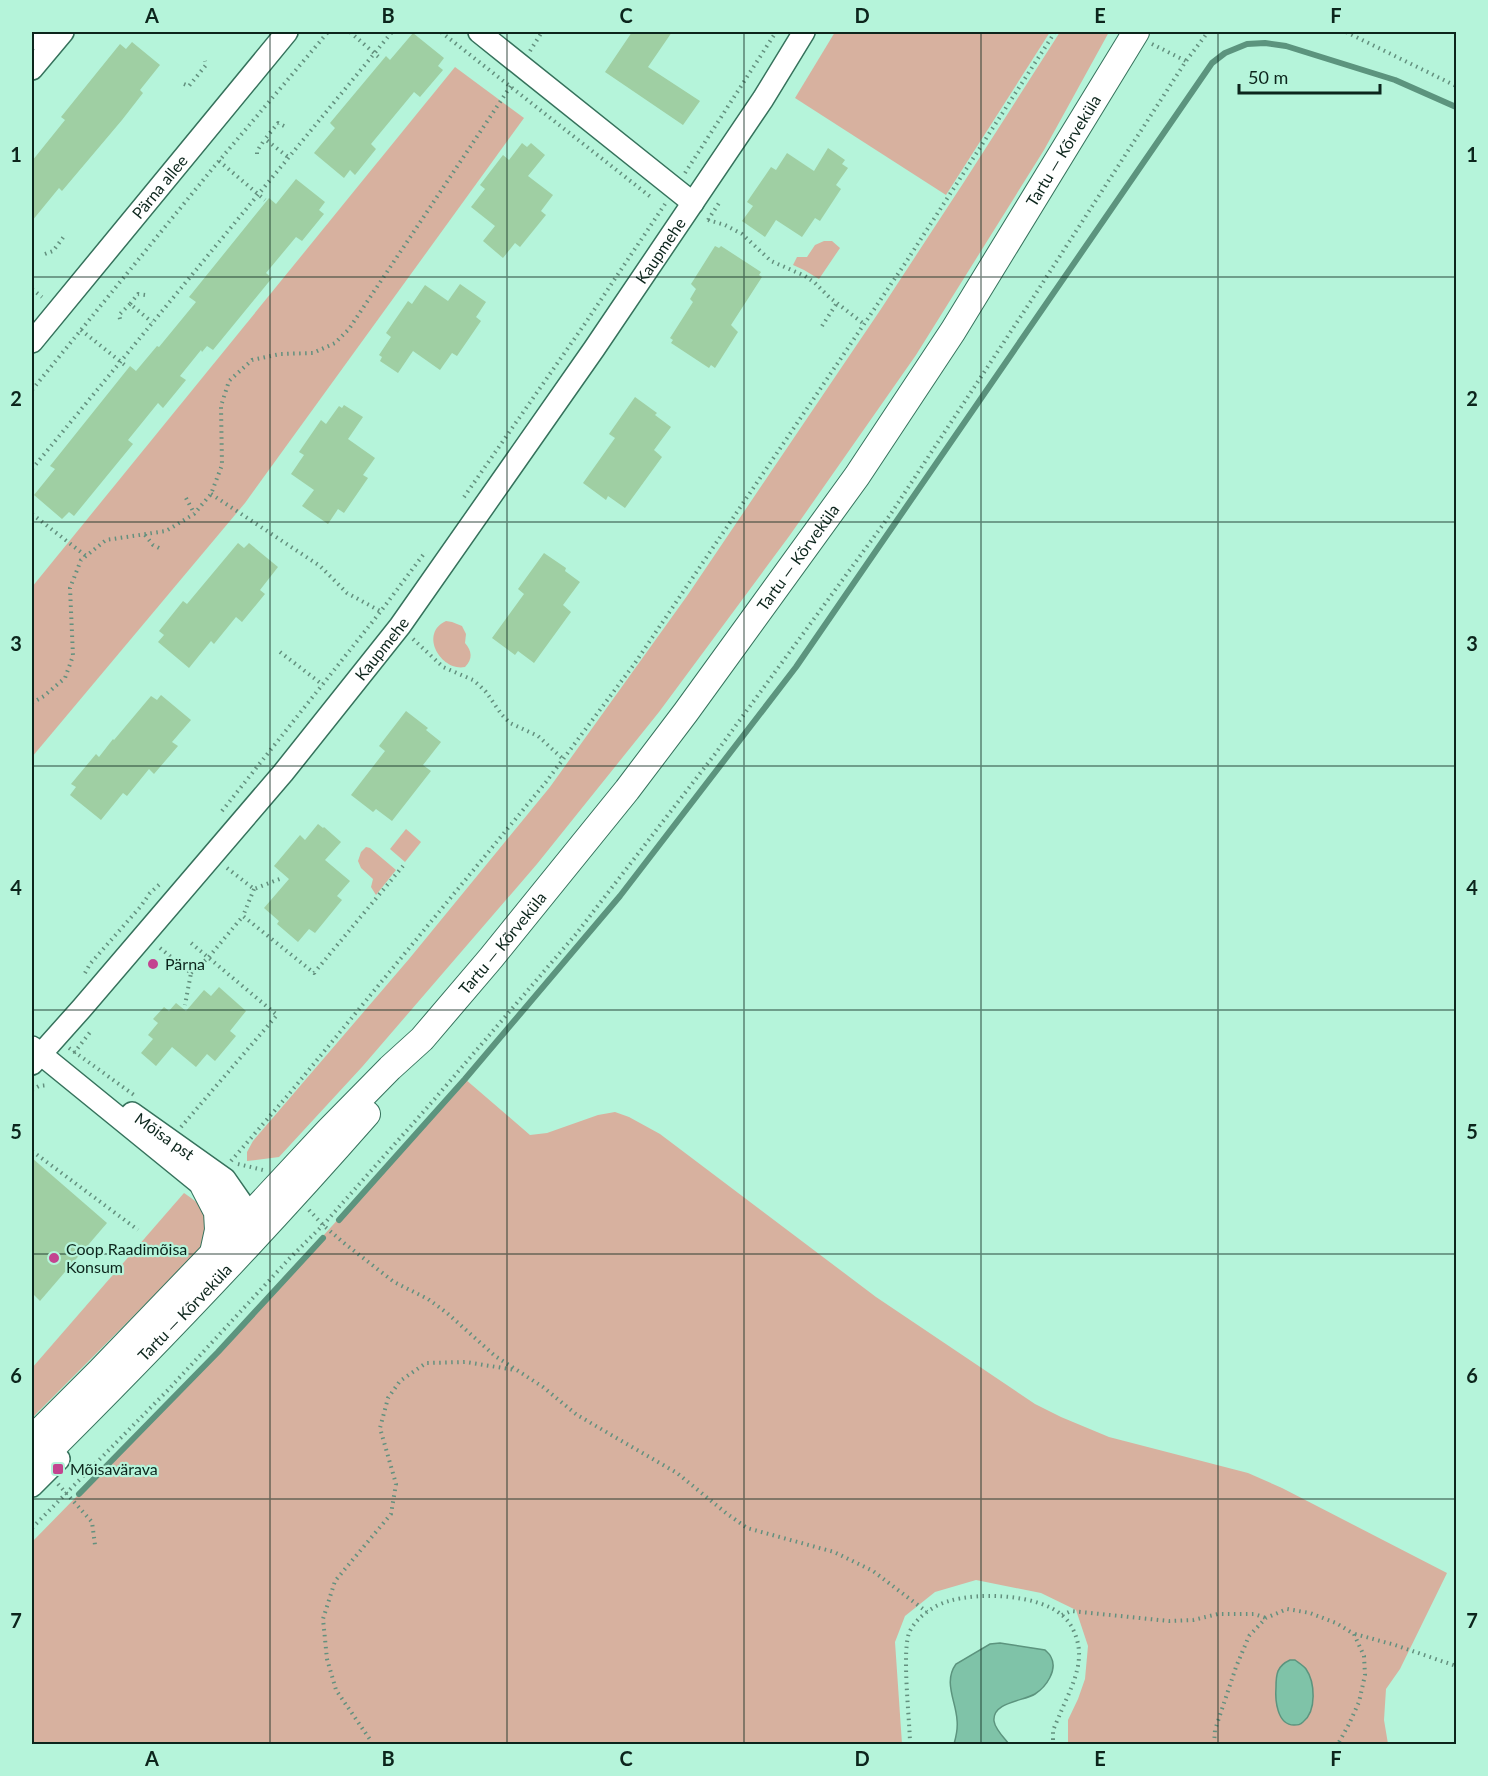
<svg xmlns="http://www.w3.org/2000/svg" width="1488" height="1776" font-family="Lato,sans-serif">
<rect width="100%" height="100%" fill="#b5f4da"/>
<g fill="#d7b19f">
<polygon points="835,32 1050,32 946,195 795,98"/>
<polygon points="1060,32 1109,32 1044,150 916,355 790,535 659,712 537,864 362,1067 279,1157 247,1161 247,1152 253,1141 409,959 550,787 687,596 881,309 964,182"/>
<polygon points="455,67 524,118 245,503 32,757 32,587"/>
<polygon points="824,241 832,241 840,248 819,279 804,270 793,265 797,257 807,257 815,245"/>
<path d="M 446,621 L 452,622 L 462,626 L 466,634 L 465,643 C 472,651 473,659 465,667 C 442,672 418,634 446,621 Z"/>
<polygon points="406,829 421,842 405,862 390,849"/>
<polygon points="366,847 370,848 396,870 376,895 371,887 373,879 361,868 358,861 361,852"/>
<polygon points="465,1079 530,1135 547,1133 598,1115 615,1112 629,1117 660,1134 876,1297 1035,1404 1061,1417 1109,1437 1248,1473 1282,1488 1447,1573 1400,1669 1386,1689 1384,1720 1388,1744 1068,1744 1068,1720 1078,1699 1085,1679 1088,1646 1076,1610 1041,1593 976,1580 935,1592 905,1616 895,1642 902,1744 32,1744 32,1542 218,1352"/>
<path d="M 184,1193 C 209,1210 214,1219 202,1247 L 32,1418 L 32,1368 Z"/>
</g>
<g fill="#7fc3a8" stroke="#5c947e" stroke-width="1.5">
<path d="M 1000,1643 L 1045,1650 C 1047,1652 1050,1654 1051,1657 C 1058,1670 1046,1687 1035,1694 C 1024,1701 992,1702 994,1721 C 995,1729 1004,1738 1009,1744 L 954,1744 C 956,1737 958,1728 957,1720 C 956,1701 943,1682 956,1664 L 990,1644 Z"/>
<path d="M 1290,1660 L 1295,1660 C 1299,1663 1303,1665 1306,1669 C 1315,1682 1317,1711 1303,1722 C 1300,1725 1298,1725 1294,1725 C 1277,1725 1275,1700 1276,1687 C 1276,1674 1277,1666 1290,1660 Z"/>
</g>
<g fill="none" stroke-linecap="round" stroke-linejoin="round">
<g stroke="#5c947e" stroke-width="6">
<polyline points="339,1220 465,1079 620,896 796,667 1212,63 1225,53 1247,44 1265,43 1286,46 1395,80 1456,107"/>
<polyline points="79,1494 218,1352 323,1238"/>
</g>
</g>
<g fill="#9fcfa3">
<polygon points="632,32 672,32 648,67 700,101 683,125 605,72"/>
<polygon points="413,33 444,58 438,66 443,70 420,97 414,92 371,144 376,149 355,175 350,170 344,178 314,153 335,128 330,123 386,56 390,60"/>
<polygon points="132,42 160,65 140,90 143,93 122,120 62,191 59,188 32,221 32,161 65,120 61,117 120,44 126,49"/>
<polygon points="522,143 527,147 531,143 545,155 528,176 553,195 541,211 546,215 520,247 515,243 503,258 483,241 495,226 471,207 485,189 480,185 503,155 509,160"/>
<polygon points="828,148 845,160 842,164 848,168 836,185 841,189 820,221 815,218 802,237 776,220 765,237 742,221 753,206 747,202 771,167 776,170 787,153 814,171"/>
<polygon points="296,179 325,202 319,210 324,214 302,241 296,237 266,273 272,278 213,350 207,346 202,352 201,350 180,376 186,380 163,408 158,403 128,440 133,444 74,516 69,512 62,519 34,495 55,469 50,466 130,366 136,371 157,346 159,347 196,302 189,297 269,198 276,204"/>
<polygon points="715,246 719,248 721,246 761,272 759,275 762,277 731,325 738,332 715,368 711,365 709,368 671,343 673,340 670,338 693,302 690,299 696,289 691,284"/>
<polygon points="460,284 486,302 476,317 481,321 457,356 452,353 440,370 413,351 398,373 380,361 382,357 379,355 391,337 386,333 408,301 412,304 425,285 448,301"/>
<polygon points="635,397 657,413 655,415 671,427 654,450 662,457 625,508 608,496 606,500 583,483 615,438 609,434"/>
<polygon points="344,405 363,417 348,439 375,458 363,475 368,478 344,513 338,509 328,524 302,506 314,490 291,474 304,455 299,452 321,420 326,424 339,406 342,408"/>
<polygon points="238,543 244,548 249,543 278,567 260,590 265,594 242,622 236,617 214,644 211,641 189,668 158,642 164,635 159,631 183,601 187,604"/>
<polygon points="544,553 566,568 565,571 580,582 563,605 571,612 534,663 518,651 515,655 492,638 524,594 518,589"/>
<polygon points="161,695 191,720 172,742 178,746 154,774 149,769 127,796 123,793 101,820 70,795 76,787 71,784 96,754 99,757 113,739 114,740 151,696 157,700"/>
<polygon points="406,711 428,728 426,730 441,742 423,765 431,771 392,821 376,809 373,812 351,795 385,751 379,746"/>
<polygon points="318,824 323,828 324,827 341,842 325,860 350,881 337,896 342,900 315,933 309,929 298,942 277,924 279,921 264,908 289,879 274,866 300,835 305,840"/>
<polygon points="219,987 246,1011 230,1031 236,1036 215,1061 207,1054 196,1067 172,1047 156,1066 141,1053 153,1039 148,1035 158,1023 153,1019 164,1007 169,1011 176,1003 186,1011 204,990 211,996"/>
<polygon points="32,1158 107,1223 40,1301 32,1293"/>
</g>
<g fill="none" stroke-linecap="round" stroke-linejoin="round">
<defs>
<g id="minor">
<polyline points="479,32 693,203"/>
<polyline points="32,34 49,48"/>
<polyline points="32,69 63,32"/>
<path id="s1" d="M 32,342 L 287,32"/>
<polyline points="32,1047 204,1187 234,1210 250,1215"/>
<path id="s2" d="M 32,1064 L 82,1008 L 283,773 L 400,626 L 594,349 L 763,99 L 804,32"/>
<path id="s3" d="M 132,1113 L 225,1179 L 250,1215"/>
<polyline points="32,1486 59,1459"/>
</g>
<g id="major">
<polyline points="204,1187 217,1212 218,1230 213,1253"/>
<path id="s4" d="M 32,1439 L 100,1371 L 250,1215 L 329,1130 L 390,1068 L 422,1039 L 491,958 L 627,790 L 686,712 L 857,476 L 953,331 L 1136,32"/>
<path id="s5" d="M 32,1468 C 147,1354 260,1236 367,1114"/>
</g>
</defs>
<use href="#minor" stroke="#36725c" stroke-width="24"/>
<use href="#major" stroke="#36725c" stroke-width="28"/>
<g stroke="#63907e" stroke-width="4" stroke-dasharray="1.5 4.5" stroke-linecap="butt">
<polyline points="350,32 381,59"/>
<polyline points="441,32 652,198"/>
<polyline points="1346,32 1456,86"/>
<polyline points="1152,44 1186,61"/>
<polyline points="530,51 542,32"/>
<polyline points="184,84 189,86 206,65 205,61"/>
<polyline points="284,126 278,123 265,139 288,157"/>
<polyline points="257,154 257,151 265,139"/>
<polyline points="219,161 265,200"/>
<polyline points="685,173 776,32"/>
<polyline points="708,220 721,200"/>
<polyline points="708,220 725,225 742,234 771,261 805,276 815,283 829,297 864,324"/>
<polyline points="45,254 53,251 65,235"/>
<polyline points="32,289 42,297"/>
<polyline points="145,295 138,294 130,304 152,322"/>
<polyline points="120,319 119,315 130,304"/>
<polyline points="822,326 837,303"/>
<polyline points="81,330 126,366"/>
<polyline points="32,390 213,168 328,32"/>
<polyline points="32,469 392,32"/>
<polyline points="211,494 320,566 347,593 382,612"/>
<polyline points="464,497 584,325 665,204"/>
<polyline points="186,498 194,513"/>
<polyline points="32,514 86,556"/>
<polyline points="145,535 153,545 159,548"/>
<polyline points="413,639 443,667 473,680 480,686 486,692 502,715 510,723 538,736 563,759"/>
<polyline points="280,652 323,685"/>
<polyline points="32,703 44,696 65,678 73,656 70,588 81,560 106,540 166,531 194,514 211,494 222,465 221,406 229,381 252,360 280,354 313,353 335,343 349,329 512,84"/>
<polyline points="222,811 381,611 423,555"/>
<polyline points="227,868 254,889 282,878"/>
<polyline points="254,889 243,916 314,973 403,866"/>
<polyline points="160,948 191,973 185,1005"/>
<polyline points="85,973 90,964 141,906 150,893 161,883"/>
<polyline points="191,973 208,958 243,916"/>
<polyline points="69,1048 134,1095"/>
<polyline points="74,1053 91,1031"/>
<polyline points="32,1090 39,1086 48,1085"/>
<polyline points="181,1127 277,1015 191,943"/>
<polyline points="32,1151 138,1230"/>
<polyline points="231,1161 289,1094 546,782 635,663 906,262 1055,32"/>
<polyline points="238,1164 263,1170"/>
<polyline points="309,1210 323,1225 344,1243 394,1282 428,1299 447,1313 495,1356 543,1387 577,1415 677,1473 726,1513 747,1528 834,1552 873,1571 927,1612"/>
<polyline points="58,1484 92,1522 95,1545"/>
<polyline points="32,1528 168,1390 289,1259 323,1225 432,1102 576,934 715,754 890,515 1029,304 1186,61 1208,32"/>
<polyline points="1062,1615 1071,1611 1169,1621 1193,1620 1218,1614 1254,1614 1266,1618"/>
<polyline points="1355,1634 1395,1645 1456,1666"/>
<polyline points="370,1744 371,1741 336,1690 327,1659 323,1619 335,1581 391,1514 396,1484 380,1428 388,1398 400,1381 426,1363 466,1362 515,1370"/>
<path d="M 910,1744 C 910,1722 901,1647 910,1631 C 917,1617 934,1605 949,1601 C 979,1592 1039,1594 1063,1616 C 1071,1623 1076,1634 1078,1644 C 1083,1668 1069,1692 1060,1714 C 1058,1719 1055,1725 1053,1731 C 1053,1735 1053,1740 1053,1744"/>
<polyline points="1214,1744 1215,1730 1236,1667 1249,1636 1266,1618 1287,1609 1310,1613 1336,1623 1354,1634 1364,1656 1365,1675 1359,1702 1349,1724 1338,1744"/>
</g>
<use href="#minor" stroke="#fff" stroke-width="21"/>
<use href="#major" stroke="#fff" stroke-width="26"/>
</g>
<path fill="none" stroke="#0c251c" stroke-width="1.5" stroke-opacity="0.55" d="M 270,32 L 270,1744M 507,32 L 507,1744M 744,32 L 744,1744M 981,32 L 981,1744M 1218,32 L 1218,1744M 32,277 L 1456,277M 32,522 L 1456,522M 32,766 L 1456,766M 32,1010 L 1456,1010M 32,1254 L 1456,1254M 32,1499 L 1456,1499"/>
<g fill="#c34490" stroke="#b5f4da" stroke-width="2">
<circle cx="153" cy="964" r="6"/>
<circle cx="54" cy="1258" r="6"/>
<rect x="52" y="1463" width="12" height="12" rx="3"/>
</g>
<g text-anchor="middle" stroke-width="4.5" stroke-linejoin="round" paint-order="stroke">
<g font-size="16" fill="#0c251c" stroke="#b5f4da">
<text dy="6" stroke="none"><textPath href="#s4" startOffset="1656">Tartu — Kõrveküla</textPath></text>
<text dy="6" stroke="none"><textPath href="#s1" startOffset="201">Pärna allee</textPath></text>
<text dy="6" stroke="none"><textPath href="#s2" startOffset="1029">Kaupmehe</textPath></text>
<text dy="6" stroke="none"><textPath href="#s4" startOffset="1170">Tartu — Kõrveküla</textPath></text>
<text dy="6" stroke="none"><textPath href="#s2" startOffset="543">Kaupmehe</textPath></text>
<text dy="6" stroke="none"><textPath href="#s4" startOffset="684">Tartu — Kõrveküla</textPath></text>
<text dy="6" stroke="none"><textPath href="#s3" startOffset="40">Mõisa pst</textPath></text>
<text dy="6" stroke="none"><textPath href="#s5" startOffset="218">Tartu — Kõrveküla</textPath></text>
</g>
<g font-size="16" fill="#0c251c" stroke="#b5f4da" text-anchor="start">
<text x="165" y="970">Pärna</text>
<text x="66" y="1255">Coop Raadimõisa<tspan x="66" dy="18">Konsum</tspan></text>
<text x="70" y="1475">Mõisavärava</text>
</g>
</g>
<rect width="1488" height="1776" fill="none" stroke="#b5f4da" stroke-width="66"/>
<path d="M1239 84v9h141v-9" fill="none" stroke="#0c251c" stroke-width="3"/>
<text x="1248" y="84" font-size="18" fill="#0c251c" stroke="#b5f4da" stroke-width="4.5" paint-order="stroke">50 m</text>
<rect x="33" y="33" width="1422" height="1710" fill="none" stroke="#0c251c" stroke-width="2"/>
<g font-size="20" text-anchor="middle" font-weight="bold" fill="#0c251c">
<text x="152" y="23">A</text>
<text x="388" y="23">B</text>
<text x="626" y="23">C</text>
<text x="862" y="23">D</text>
<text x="1100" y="23">E</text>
<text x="1336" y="23">F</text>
<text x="16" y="162">1</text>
<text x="1472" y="162">1</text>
<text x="16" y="406">2</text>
<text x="1472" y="406">2</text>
<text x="16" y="651">3</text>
<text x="1472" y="651">3</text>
<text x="16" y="895">4</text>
<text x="1472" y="895">4</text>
<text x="16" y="1139">5</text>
<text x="1472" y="1139">5</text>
<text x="16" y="1383">6</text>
<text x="1472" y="1383">6</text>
<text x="16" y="1628">7</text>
<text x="1472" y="1628">7</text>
<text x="152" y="1766">A</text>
<text x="388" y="1766">B</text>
<text x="626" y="1766">C</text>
<text x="862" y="1766">D</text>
<text x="1100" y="1766">E</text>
<text x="1336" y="1766">F</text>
</g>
</svg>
